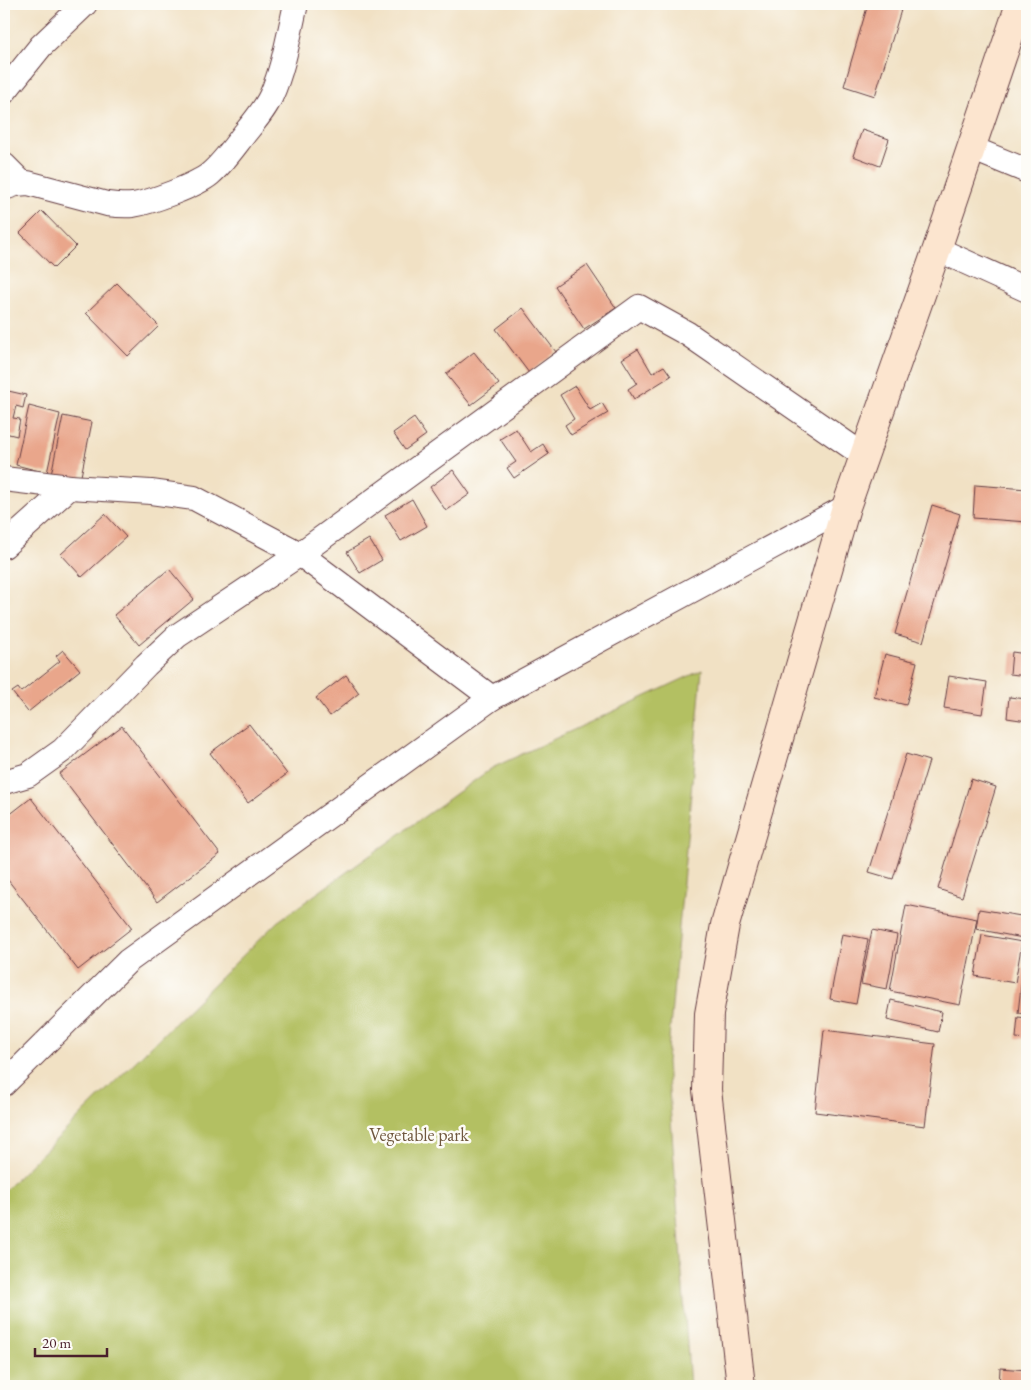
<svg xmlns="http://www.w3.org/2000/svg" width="1031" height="1390" font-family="'EB Garamond',serif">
<rect width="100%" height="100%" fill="#fdfcf7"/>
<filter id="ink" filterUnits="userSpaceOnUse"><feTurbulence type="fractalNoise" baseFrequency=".02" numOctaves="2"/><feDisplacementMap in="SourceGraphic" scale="10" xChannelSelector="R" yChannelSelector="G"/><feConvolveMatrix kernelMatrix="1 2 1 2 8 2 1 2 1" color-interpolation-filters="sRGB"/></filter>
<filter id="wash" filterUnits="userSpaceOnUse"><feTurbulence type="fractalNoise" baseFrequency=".0096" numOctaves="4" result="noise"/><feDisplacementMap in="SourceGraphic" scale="20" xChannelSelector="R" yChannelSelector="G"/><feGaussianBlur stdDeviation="1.12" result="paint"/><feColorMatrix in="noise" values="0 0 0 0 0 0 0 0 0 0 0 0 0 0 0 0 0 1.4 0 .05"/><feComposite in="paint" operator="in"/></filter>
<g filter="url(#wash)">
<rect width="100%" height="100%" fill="#f1e1c4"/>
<polygon fill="#b3c062" stroke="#7e7046" points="702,670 667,1062 690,1386 4,1386 4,1191 277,922 492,768"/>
<g id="blocks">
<g fill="#e9a68b">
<polygon points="868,4 882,4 901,10 875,96 844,86"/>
<polygon points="862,130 889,139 880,166 853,156"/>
<polygon points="42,211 76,246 54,268 20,233"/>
<polygon points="587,265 616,308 584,329 555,286"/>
<polygon points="117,283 159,326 128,356 86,313"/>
<polygon points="523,308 556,352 529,373 496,329"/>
<polygon points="638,349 652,373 664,366 671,376 634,399 628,389 637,383 622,359"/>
<polygon points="474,352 499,384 471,405 446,374"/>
<polygon points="575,386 590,410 602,403 608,413 571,435 565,425 574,419 560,395"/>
<polygon points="4,390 26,395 23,408 16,406 13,418 20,419 17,436 5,433 4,437"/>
<polygon points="29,406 60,414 47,473 16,465"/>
<polygon points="63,416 92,422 80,481 51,475"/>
<polygon points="414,418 426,435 405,450 393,433"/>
<polygon points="516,429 531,452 543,444 549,454 514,478 507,468 516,462 500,439"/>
<polygon points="453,470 470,494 446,511 430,487"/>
<polygon points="975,485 1027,489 1027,522 973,518"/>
<polygon points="412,499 427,526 401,541 385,515"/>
<polygon points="932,505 960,514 923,642 895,634"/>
<polygon points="105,514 126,537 82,577 61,554"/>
<polygon points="369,539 382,560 360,573 347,552"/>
<polygon points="169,569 194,599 139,645 114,615"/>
<polygon points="63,650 80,670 28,712 12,692 18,688 21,692 60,661 56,656"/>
<polygon points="1012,652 1027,654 1027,676 1010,674"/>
<polygon points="885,654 917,662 906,705 874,697"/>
<polygon points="346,675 359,693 330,716 316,698"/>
<polygon points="949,676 987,682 982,714 944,708"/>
<polygon points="1009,697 1027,699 1027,721 1007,718"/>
<polygon points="249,724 287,774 248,803 210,753"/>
<polygon points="122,726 220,854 157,902 59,774"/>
<polygon points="906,754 929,761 893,879 869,872"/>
<polygon points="971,779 996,787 962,897 938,889"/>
<polygon points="31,798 132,928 78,970 4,875 4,819"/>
<polygon points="906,905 977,919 960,1005 890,991"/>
<polygon points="979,909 1027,917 1023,938 976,929"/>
<polygon points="872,930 897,935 887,989 861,984"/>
<polygon points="842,934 868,939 856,1004 830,999"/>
<polygon points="982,935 1022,942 1015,983 975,976"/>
<polygon points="1026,942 1027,942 1027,1014 1018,1013"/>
<polygon points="891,1000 942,1012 938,1032 887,1020"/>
<polygon points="1018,1017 1027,1018 1027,1039 1016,1038"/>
<polygon points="824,1030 935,1044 925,1126 815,1112"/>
<polygon points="1000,1368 1027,1370 1027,1386 999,1386"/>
</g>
</g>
</g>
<g filter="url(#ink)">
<use href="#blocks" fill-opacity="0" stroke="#633c42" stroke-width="1"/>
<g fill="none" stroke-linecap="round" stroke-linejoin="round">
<defs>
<g id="minor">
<polyline points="4,92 41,46 85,4"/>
<polyline points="971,148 1027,171"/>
<polyline points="4,165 22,183"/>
<path d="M 4,188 L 16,184 L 28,183 L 107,204 C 115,205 124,206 133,205 C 151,202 197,185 210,174 C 224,162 234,147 245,133 C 255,121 265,109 271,96 C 284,67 289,34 296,4"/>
<polyline points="937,249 1027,290"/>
<polyline points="4,479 70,487 151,492 194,498 300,554 492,698"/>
<polyline points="4,546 70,487"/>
<polyline points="4,782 28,775 63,750 146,665 177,636 300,554 639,307 688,334 863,455"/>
<polyline points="4,1084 128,961 492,698 846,507"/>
</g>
<polyline id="secondary" points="741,1386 707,1090 709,1014 725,925 846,507 937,249 1020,4"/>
</defs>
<use href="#minor" stroke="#633c42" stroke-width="26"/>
<use href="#secondary" stroke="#633c42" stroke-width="30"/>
<use href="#minor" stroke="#fff" stroke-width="24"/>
<use href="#secondary" stroke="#fce5cf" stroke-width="28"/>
</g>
</g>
<g text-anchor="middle" stroke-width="5" stroke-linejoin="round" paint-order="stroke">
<g font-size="18" fill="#6f573e" stroke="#fdfcf7">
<text x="419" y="1141">Vegetable park</text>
</g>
</g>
<rect width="1031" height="1390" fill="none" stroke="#fdfcf7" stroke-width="20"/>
<path d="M35 1348v8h72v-8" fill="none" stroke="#4a1f2b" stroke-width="2.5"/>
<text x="42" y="1348" font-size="15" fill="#4a1f2b" stroke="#fdfcf7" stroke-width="4" paint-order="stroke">20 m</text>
</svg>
